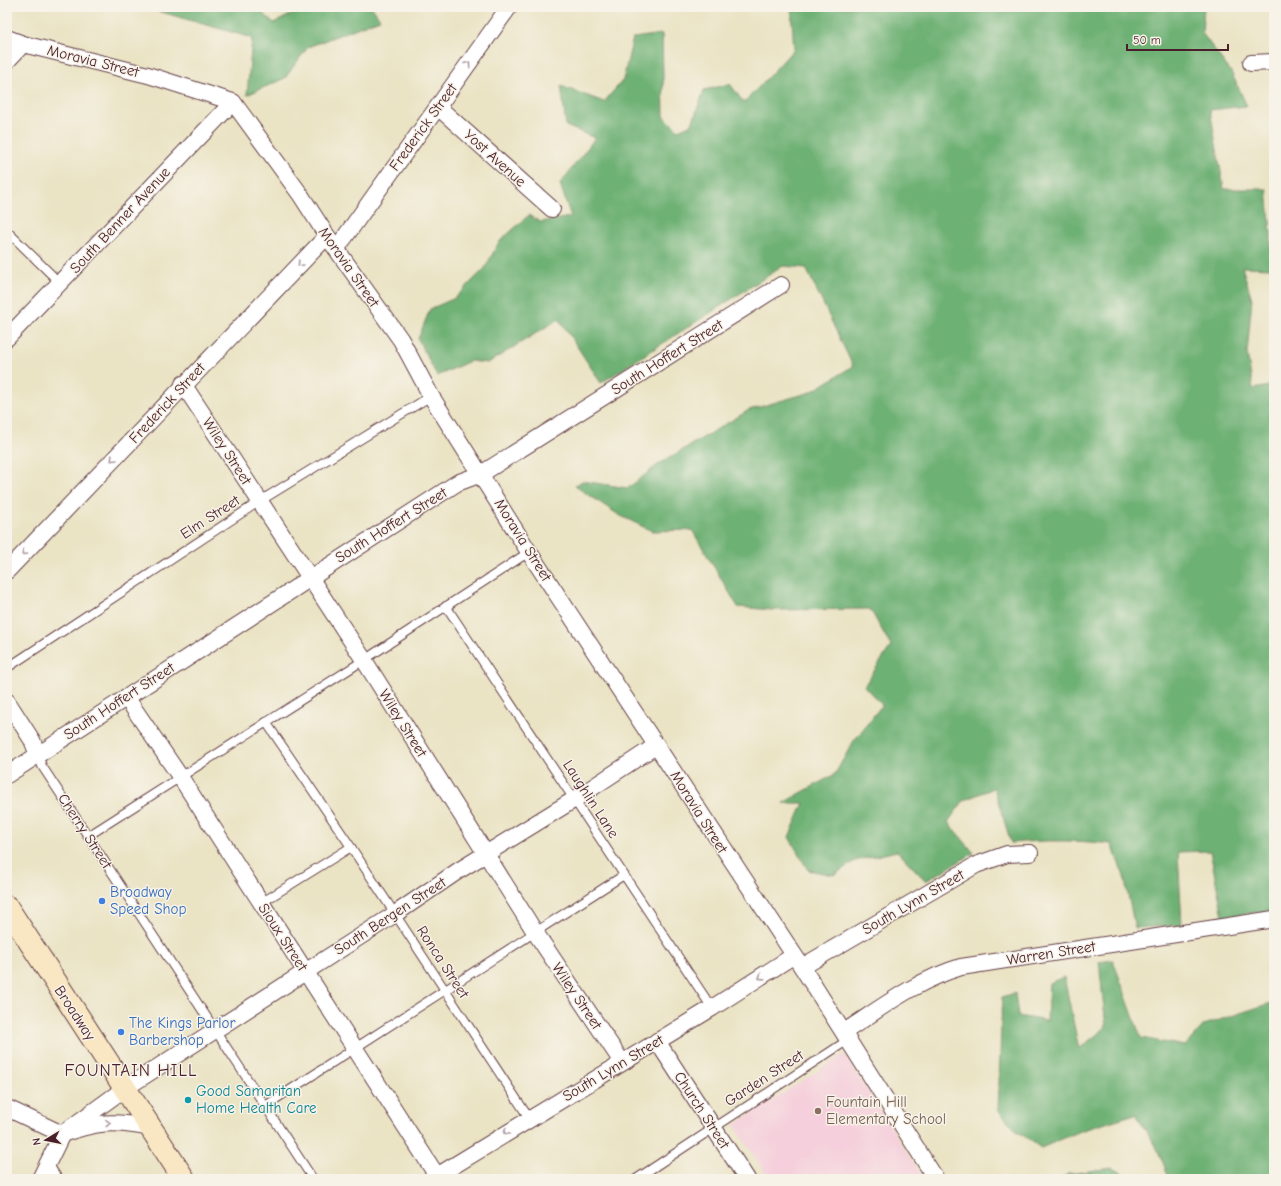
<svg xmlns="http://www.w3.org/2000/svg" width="1281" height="1186" font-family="'Comic Neue',sans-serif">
<rect width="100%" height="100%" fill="#f7f3e8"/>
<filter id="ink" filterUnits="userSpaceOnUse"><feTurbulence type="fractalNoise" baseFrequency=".025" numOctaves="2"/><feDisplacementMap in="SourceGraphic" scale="8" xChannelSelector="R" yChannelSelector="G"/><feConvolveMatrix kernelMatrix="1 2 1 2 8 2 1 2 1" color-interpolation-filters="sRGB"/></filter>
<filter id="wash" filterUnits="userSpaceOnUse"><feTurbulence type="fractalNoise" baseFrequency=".012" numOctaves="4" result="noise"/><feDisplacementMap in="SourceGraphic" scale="16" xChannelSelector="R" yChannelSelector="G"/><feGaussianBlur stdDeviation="0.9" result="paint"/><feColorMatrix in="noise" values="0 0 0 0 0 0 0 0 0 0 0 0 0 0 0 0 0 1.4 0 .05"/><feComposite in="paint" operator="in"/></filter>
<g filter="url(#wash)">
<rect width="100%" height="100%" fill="#eae3c4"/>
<polygon fill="#f5cfdb" points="844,1054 924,1179 769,1179 734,1125"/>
<g fill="#6eb174" stroke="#5c6850">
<polygon points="134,7 255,7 274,23 296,12 296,7 372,7 380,19 308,47 285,78 247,95 252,38 154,10"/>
<path d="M 791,7 L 1204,7 L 1202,33 L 1231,72 L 1247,106 L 1210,110 L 1224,189 L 1267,189 L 1271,233 L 1271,268 L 1242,267 L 1252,299 L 1247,353 L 1253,389 L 1274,385 L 1274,910 L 1223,917 L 1210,851 L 1178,852 L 1182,925 L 1135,928 L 1124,876 L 1111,844 C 1077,840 1045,840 1011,843 L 994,788 L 964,800 L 948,822 L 974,853 L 926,881 L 897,851 L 855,861 L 834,875 L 808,870 L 789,837 L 804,803 L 783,803 L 835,774 L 853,742 L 882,705 L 864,686 L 891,646 L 870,609 L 772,610 L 738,607 L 692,530 L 652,531 L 619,515 L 575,486 L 582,481 L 628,488 L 659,464 L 749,410 L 811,392 L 853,366 L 806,268 L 783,266 L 601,383 L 559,319 L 488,363 L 470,361 L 437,376 L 418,339 L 430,309 L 455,298 L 485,268 L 499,242 L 529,215 L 540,222 L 571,217 L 560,184 L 595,138 L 566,126 L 561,86 L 604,102 L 623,80 L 633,38 L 662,34 L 664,116 L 678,130 L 692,124 L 704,90 L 730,84 L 744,103 L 794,49 Z"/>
<polygon points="1113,960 1141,1038 1185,1046 1204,1025 1274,1002 1274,1179 1170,1179 1155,1144 1135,1114 1083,1130 1041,1148 1017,1131 998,1110 1002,997 1015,993 1018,1016 1047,1021 1049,983 1064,977 1079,1049 1106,1027 1099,962"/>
<polygon points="1112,1168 1133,1179 1060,1179 1068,1174"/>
</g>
</g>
<g filter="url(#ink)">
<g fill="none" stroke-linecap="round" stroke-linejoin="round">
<defs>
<g id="lane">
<polyline points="7,231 60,283"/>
<polyline points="446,606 712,1008"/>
<polyline points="7,668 260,501 431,396"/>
<polyline points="266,722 351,847 529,1118"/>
<polyline points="38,755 42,766 313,1179"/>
<polyline points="88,836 364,660 529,552"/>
<polyline points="261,903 351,847"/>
<polyline points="265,1106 624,875"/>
<polyline points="48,1163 58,1179"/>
<polyline points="636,1179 848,1040"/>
</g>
<g id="street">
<polyline points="7,38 23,44 148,75 233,102 300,194 327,236 401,340 431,396 529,552 802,967 936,1179"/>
<polyline points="7,61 23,44"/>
<polyline points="1251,63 1274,62"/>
<polyline points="438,107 552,209"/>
<polyline points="337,248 509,7"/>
<polyline points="7,338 233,102"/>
<polyline points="183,384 364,660 535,932 622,1062"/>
<polyline points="7,571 327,236"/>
<polyline points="126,697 181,778 439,1179"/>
<polyline points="7,701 32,740 38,755"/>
<polyline points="7,775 457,483 481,474 781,285"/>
<polyline points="802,967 976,865 1007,854 1030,853"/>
<path d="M 844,1032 C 881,1008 917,980 961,967 L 1274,919"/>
<polyline points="657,1041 747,1179"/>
<path d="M 7,1108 L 62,1134 C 97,1122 113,1120 150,1128"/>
<polyline points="40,1179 62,1134 124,1089 395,914 458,871 575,799 657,745"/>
<polyline points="432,1179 712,1008 793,956"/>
</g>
<polyline id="secondary" points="7,907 184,1179"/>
</defs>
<use href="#lane" stroke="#623c42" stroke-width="10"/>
<use href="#street" stroke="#623c42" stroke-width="18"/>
<use href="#secondary" stroke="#623c42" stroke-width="24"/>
<use href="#lane" stroke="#fff" stroke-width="8"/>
<use href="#street" stroke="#fff" stroke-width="16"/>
<use href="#secondary" stroke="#f9e7c3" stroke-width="22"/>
</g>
<defs><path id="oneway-chevron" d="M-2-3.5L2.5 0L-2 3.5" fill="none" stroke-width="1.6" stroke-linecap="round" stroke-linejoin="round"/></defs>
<g stroke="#ae9aa0">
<use href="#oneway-chevron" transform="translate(468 64) rotate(-54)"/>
<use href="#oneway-chevron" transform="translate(300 264) rotate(134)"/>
<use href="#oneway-chevron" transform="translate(113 459) rotate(134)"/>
<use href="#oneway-chevron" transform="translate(24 553) rotate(134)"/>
<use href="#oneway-chevron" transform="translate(761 977) rotate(147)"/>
<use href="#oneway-chevron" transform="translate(108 1123) rotate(-3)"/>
<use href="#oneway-chevron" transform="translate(506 1132) rotate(148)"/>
</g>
</g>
<g fill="#3f7fe0" stroke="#f7f3e8" stroke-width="1.5">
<circle cx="102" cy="901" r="4"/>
<circle cx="121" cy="1032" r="4"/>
</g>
<circle fill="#0f9aa8" stroke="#f7f3e8" stroke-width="1.5" cx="188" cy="1100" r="4"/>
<circle fill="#8d6e63" stroke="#f7f3e8" stroke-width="1.5" cx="818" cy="1111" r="4"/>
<g text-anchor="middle" stroke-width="3" stroke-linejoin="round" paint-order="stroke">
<g font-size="15" fill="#4a1f2b" stroke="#f7f3e8">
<text transform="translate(93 61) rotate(14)" y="5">Moravia Street</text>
<text transform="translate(423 127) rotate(-54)" y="5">Frederick Street</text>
<text transform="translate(495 158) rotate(42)" y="5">Yost Avenue</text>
<text transform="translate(120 220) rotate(-47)" y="5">South Benner Avenue</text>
<text transform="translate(349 267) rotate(55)" y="5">Moravia Street</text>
<text transform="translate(667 357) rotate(-32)" y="5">South Hoffert Street</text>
<text transform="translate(167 403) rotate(-47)" y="5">Frederick Street</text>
<text transform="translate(227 451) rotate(57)" y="5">Wiley Street</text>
<text transform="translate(210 517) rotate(-33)" y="5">Elm Street</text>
<text transform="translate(391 525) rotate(-32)" y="5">South Hoffert Street</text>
<text transform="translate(523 540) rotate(58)" y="5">Moravia Street</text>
<text transform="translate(119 701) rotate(-33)" y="5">South Hoffert Street</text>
<text transform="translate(403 723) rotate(58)" y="5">Wiley Street</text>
<text transform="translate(591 799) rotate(57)" y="5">Laughlin Lane</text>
<text transform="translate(699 812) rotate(58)" y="5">Moravia Street</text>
<text transform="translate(85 831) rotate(57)" y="5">Cherry Street</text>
<text transform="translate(913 902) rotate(-30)" y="5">South Lynn Street</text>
<text transform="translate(390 916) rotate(-33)" y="5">South Bergen Street</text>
<text transform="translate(283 937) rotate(57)" y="5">Sioux Street</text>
<text transform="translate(1051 953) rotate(-9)" y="5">Warren Street</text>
<text transform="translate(443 962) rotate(57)" y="5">Ronca Street</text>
<text transform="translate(577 996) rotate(56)" y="5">Wiley Street</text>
<text transform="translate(75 1013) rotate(57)" y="5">Broadway</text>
<text transform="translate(613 1068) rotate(-31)" y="5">South Lynn Street</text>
<text transform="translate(764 1078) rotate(-33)" y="5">Garden Street</text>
<text transform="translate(702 1110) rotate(57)" y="5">Church Street</text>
</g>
<g font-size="15" fill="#366cbe" stroke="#f7f3e8" text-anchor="start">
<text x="110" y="897">Broadway<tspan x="110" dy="17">Speed Shop</tspan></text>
<text x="129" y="1028">The Kings Parlor<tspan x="129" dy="17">Barbershop</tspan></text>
</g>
<g font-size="15" fill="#0d838f" stroke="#f7f3e8" text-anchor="start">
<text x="196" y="1096">Good Samaritan<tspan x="196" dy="17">Home Health Care</tspan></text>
</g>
<g font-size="15" fill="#785e54" stroke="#f7f3e8" text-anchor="start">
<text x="826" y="1107">Fountain Hill<tspan x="826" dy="17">Elementary School</tspan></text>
</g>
<g font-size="17" letter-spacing="1" fill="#4a1f2b" stroke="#f7f3e8">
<text x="131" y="1076">FOUNTAIN HILL</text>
</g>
</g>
<rect width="1281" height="1186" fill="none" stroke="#f7f3e8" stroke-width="24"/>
<g transform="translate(46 1140) rotate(260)" stroke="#f7f3e8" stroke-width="3" paint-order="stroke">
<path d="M0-3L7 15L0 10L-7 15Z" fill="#4a1f2b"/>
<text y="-6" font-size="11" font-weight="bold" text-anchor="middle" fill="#4a1f2b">N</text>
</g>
<path d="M1127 44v6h101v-6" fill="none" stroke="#4a1f2b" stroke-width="2"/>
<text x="1133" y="44" font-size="12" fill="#4a1f2b" stroke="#f7f3e8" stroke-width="3" paint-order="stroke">50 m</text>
</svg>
